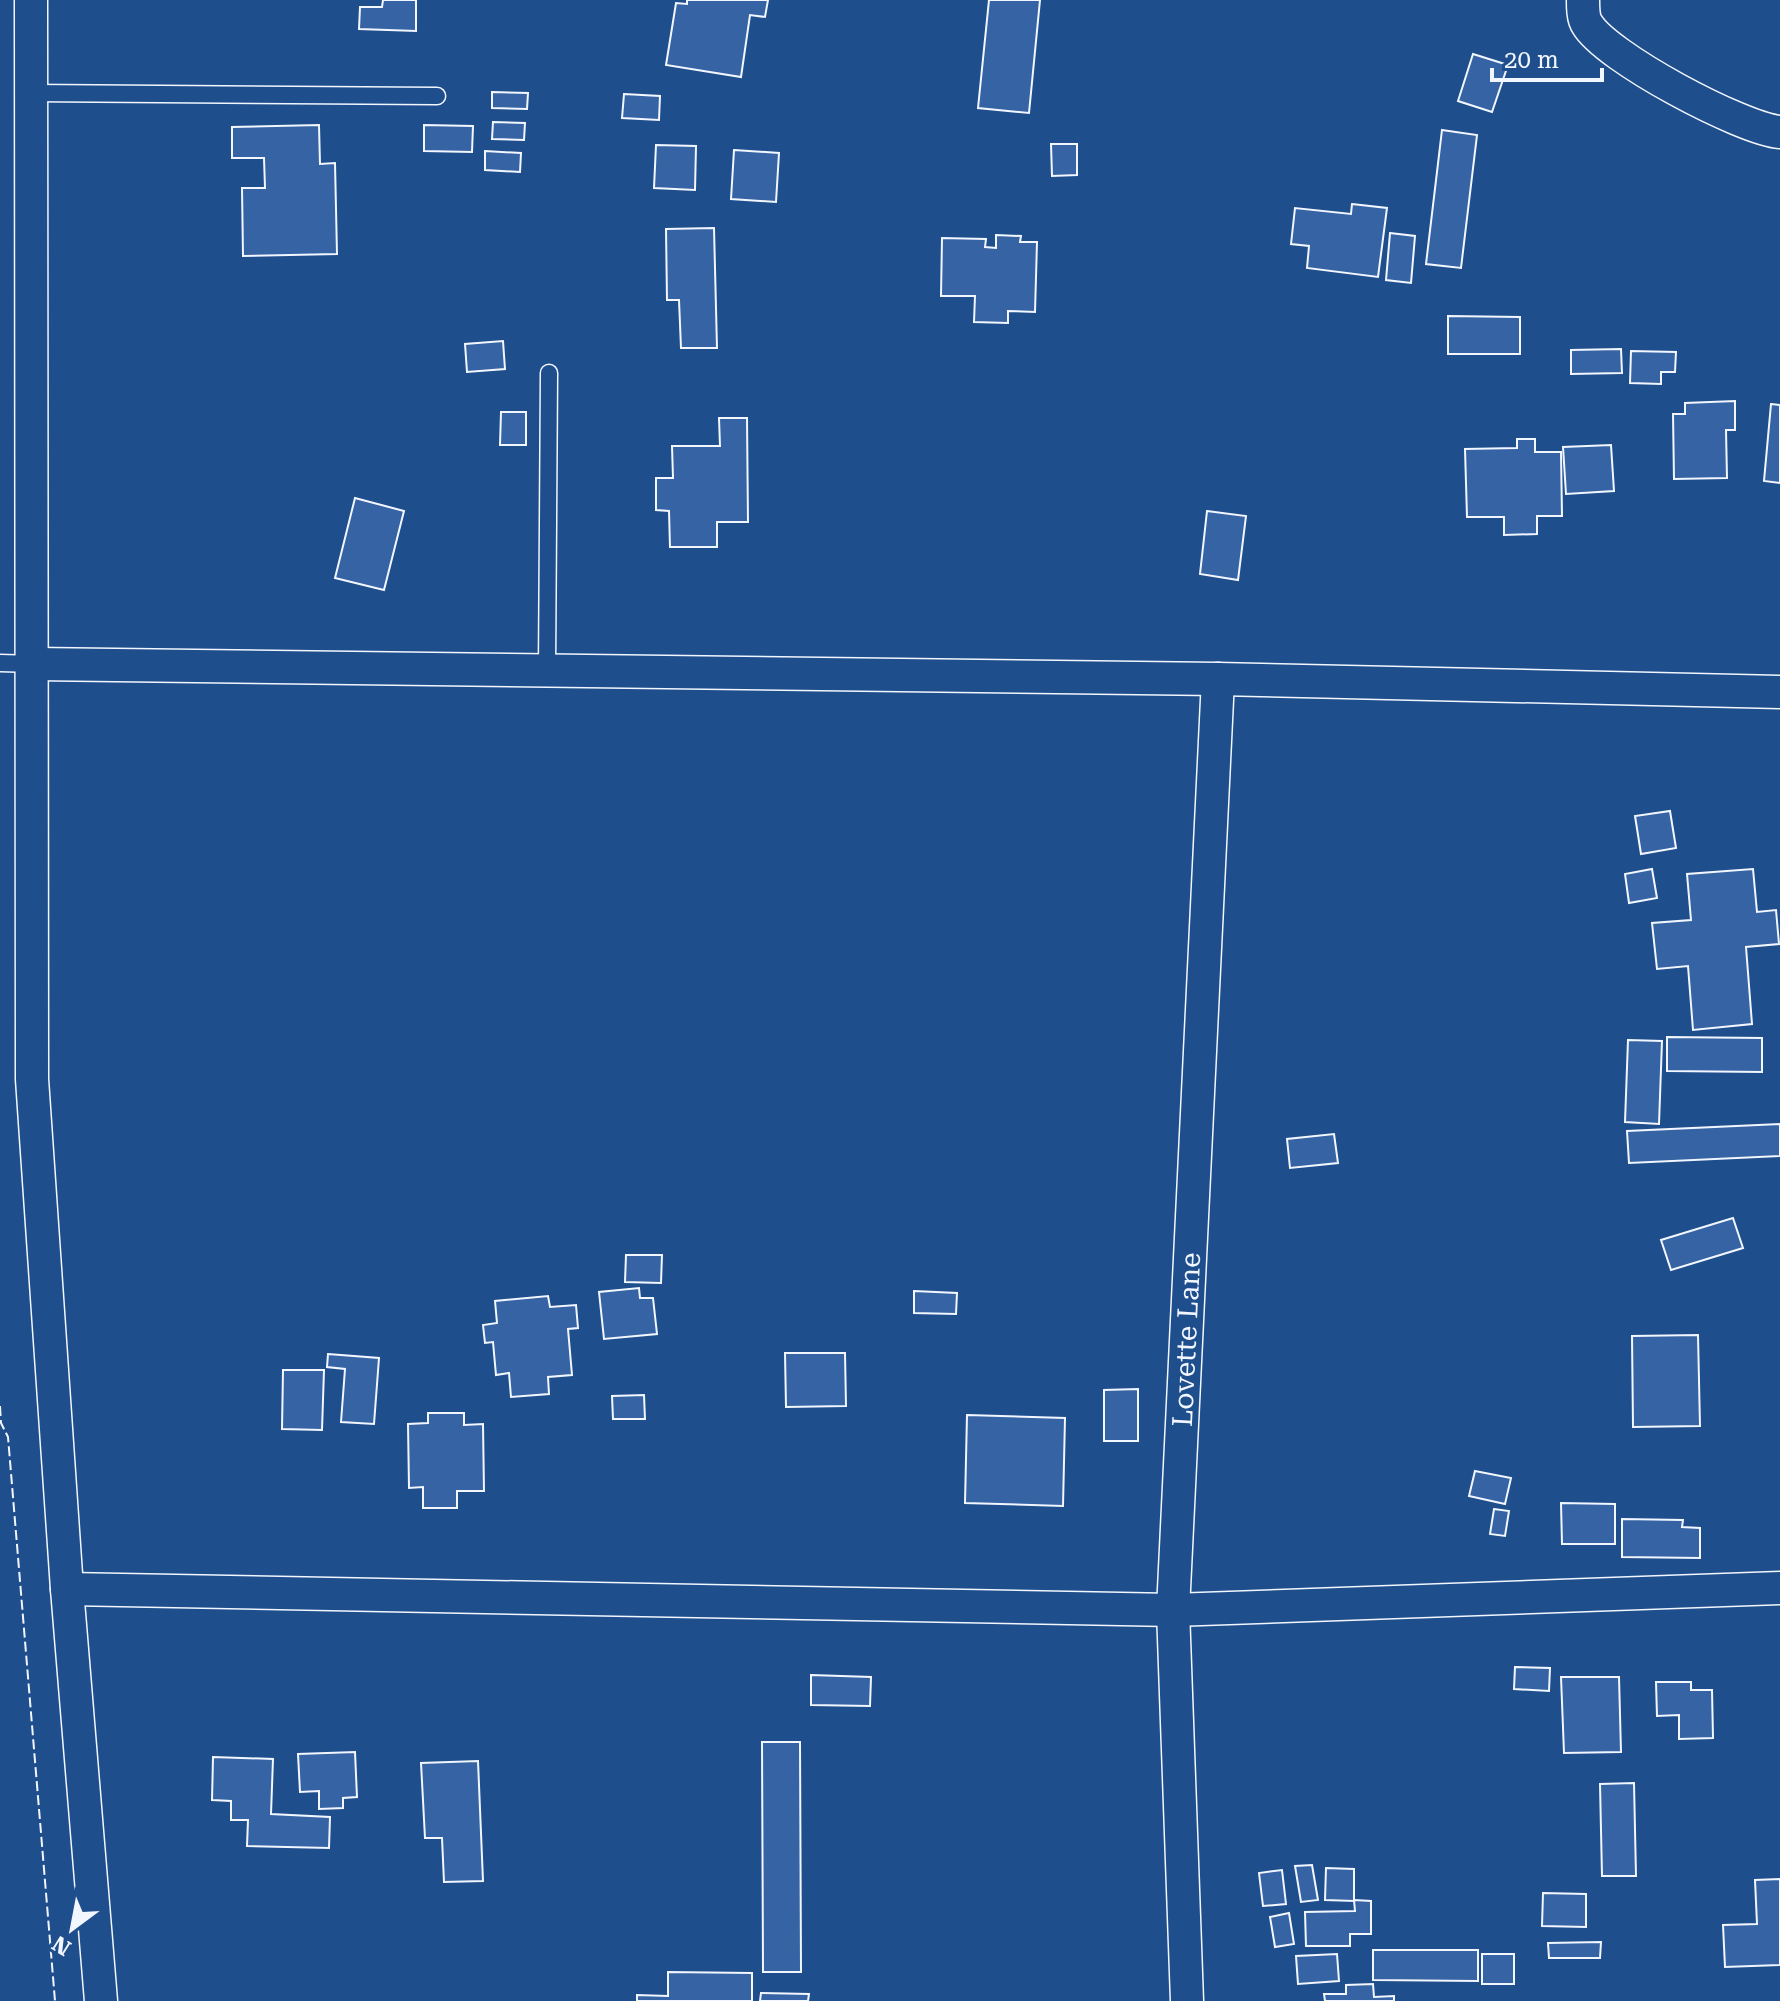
<svg xmlns="http://www.w3.org/2000/svg" width="1780" height="2001" font-family="'Roboto Serif',serif">
<rect width="100%" height="100%" fill="#1f4e8c"/>
<g fill="#3563a3" stroke="#f2f6ff" stroke-width="2">
<polygon points="383,0 416,0 416,31 359,29 360,7 382,7"/>
<polygon points="687,0 768,0 765,17 750,15 741,77 666,65 676,3 687,4"/>
<polygon points="989,0 1040,0 1029,113 978,108"/>
<polygon points="1473,54 1508,65 1492,112 1458,101"/>
<polygon points="492,92 528,93 527,109 492,108"/>
<polygon points="624,94 660,96 659,120 622,118"/>
<polygon points="493,122 525,123 524,140 492,139"/>
<polygon points="319,125 320,164 335,163 337,254 243,256 242,188 265,188 264,158 232,158 232,127"/>
<polygon points="424,125 473,126 472,152 424,151"/>
<polygon points="1442,130 1477,135 1461,268 1426,264"/>
<polygon points="1051,144 1077,144 1077,175 1052,176"/>
<polygon points="656,145 696,146 695,190 654,188"/>
<polygon points="734,150 779,153 776,202 731,199"/>
<polygon points="485,151 521,153 520,172 485,170"/>
<polygon points="1352,204 1387,208 1378,277 1307,268 1309,246 1291,244 1295,208 1351,214"/>
<polygon points="714,228 717,348 681,348 679,300 667,300 666,229"/>
<polygon points="1390,233 1415,236 1411,283 1386,280"/>
<polygon points="996,235 1021,236 1020,242 1037,242 1035,312 1008,311 1008,323 974,322 975,296 941,296 942,238 986,239 985,247 996,248"/>
<polygon points="1448,316 1520,317 1520,354 1448,354"/>
<polygon points="503,341 505,369 467,372 465,344"/>
<polygon points="1621,349 1622,373 1571,374 1571,350"/>
<polygon points="1631,351 1676,352 1675,372 1661,372 1661,384 1630,383"/>
<polygon points="1735,401 1735,430 1726,430 1727,478 1674,479 1673,414 1685,414 1685,403"/>
<polygon points="1771,404 1780,405 1780,483 1764,481"/>
<polygon points="501,412 526,412 526,445 500,445"/>
<polygon points="719,418 747,418 748,522 717,522 717,547 670,547 669,511 656,510 656,478 673,478 672,446 720,446"/>
<polygon points="1517,439 1535,439 1535,452 1561,452 1562,516 1537,516 1537,534 1504,535 1504,517 1467,517 1465,449 1517,448"/>
<polygon points="1611,445 1614,491 1566,494 1563,447"/>
<polygon points="355,498 404,511 384,590 335,578"/>
<polygon points="1207,511 1246,516 1238,580 1200,574"/>
<polygon points="1670,811 1676,848 1641,854 1635,816"/>
<polygon points="1652,869 1657,898 1629,903 1625,874"/>
<polygon points="1753,869 1757,912 1776,910 1779,944 1746,947 1752,1024 1693,1030 1688,966 1657,969 1652,923 1691,920 1687,874"/>
<polygon points="1667,1037 1762,1038 1762,1072 1667,1071"/>
<polygon points="1628,1040 1662,1041 1659,1124 1625,1122"/>
<polygon points="1780,1124 1780,1156 1629,1163 1627,1131"/>
<polygon points="1334,1134 1338,1163 1290,1168 1287,1139"/>
<polygon points="1733,1218 1743,1248 1671,1270 1661,1240"/>
<polygon points="626,1255 662,1255 661,1283 625,1282"/>
<polygon points="639,1288 640,1298 653,1298 657,1334 604,1339 599,1292"/>
<polygon points="914,1291 957,1293 956,1314 914,1313"/>
<polygon points="548,1296 550,1307 576,1305 578,1328 568,1329 572,1375 548,1377 549,1394 511,1397 509,1373 496,1375 493,1342 485,1343 483,1325 497,1323 495,1301"/>
<polygon points="1698,1335 1700,1426 1633,1427 1632,1336"/>
<polygon points="785,1353 845,1353 846,1406 786,1407"/>
<polygon points="328,1354 379,1358 374,1424 341,1422 345,1369 327,1367"/>
<polygon points="283,1370 324,1370 322,1430 282,1429"/>
<polygon points="1138,1389 1138,1441 1104,1441 1104,1390"/>
<polygon points="644,1395 645,1419 613,1419 612,1396"/>
<polygon points="428,1413 464,1413 464,1425 483,1424 484,1491 457,1491 457,1508 423,1508 423,1487 409,1488 408,1424 428,1423"/>
<polygon points="967,1415 1065,1418 1063,1506 965,1503"/>
<polygon points="1475,1471 1511,1478 1505,1504 1469,1496"/>
<polygon points="1561,1503 1615,1504 1615,1544 1562,1544"/>
<polygon points="1494,1509 1509,1511 1505,1536 1490,1534"/>
<polygon points="1622,1519 1683,1520 1682,1527 1700,1528 1700,1558 1622,1557"/>
<polygon points="1515,1667 1550,1668 1549,1691 1514,1689"/>
<polygon points="811,1675 871,1677 870,1706 811,1705"/>
<polygon points="1561,1677 1619,1677 1621,1752 1564,1753"/>
<polygon points="1656,1682 1691,1682 1691,1690 1712,1690 1713,1738 1679,1739 1679,1715 1657,1716"/>
<polygon points="762,1742 800,1742 801,1972 763,1972"/>
<polygon points="355,1752 357,1797 343,1798 343,1808 319,1809 319,1791 300,1792 298,1754"/>
<polygon points="213,1757 273,1759 271,1814 330,1817 329,1848 247,1846 248,1820 231,1820 231,1801 212,1800"/>
<polygon points="478,1761 483,1881 444,1882 442,1838 425,1838 421,1763"/>
<polygon points="1634,1783 1636,1876 1602,1876 1600,1784"/>
<polygon points="1312,1865 1318,1900 1301,1902 1295,1866"/>
<polygon points="1326,1868 1354,1869 1354,1901 1325,1900"/>
<polygon points="1282,1870 1286,1904 1263,1906 1259,1873"/>
<polygon points="1780,1879 1780,1965 1725,1967 1723,1925 1757,1924 1755,1880"/>
<polygon points="1543,1893 1586,1894 1586,1927 1542,1926"/>
<polygon points="1354,1900 1371,1901 1371,1934 1350,1934 1350,1946 1306,1946 1305,1912 1355,1911"/>
<polygon points="1289,1913 1294,1944 1275,1947 1270,1917"/>
<polygon points="1601,1942 1600,1958 1549,1958 1548,1943"/>
<polygon points="1373,1950 1478,1950 1478,1981 1373,1980"/>
<polygon points="1337,1954 1339,1981 1298,1984 1296,1956"/>
<rect x="1482" y="1954" width="32" height="30"/>
<polygon points="668,1972 752,1973 752,2001 637,2001 637,1995 668,1996"/>
<polygon points="1373,1984 1374,1997 1394,1996 1394,2001 1325,2001 1324,1994 1346,1994 1346,1985"/>
<polygon points="761,1993 809,1994 808,2001 760,2001"/>
</g>
<g fill="none" stroke-linecap="round" stroke-linejoin="round">
<defs>
<g id="service">
<polyline points="31,93 437,96"/>
<polyline points="0,663 34,664"/>
<polyline points="547,671 549,373"/>
</g>
<g id="minor">
<polyline points="31,0 32,1079 67,1589 101,2001"/>
<path d="M 1583,0 C 1583,6 1583,19 1587,24 C 1606,57 1742,129 1780,132"/>
<polyline points="34,664 1218,679 1780,692"/>
<polyline points="67,1589 1173,1610 1780,1588"/>
<path id="s1" d="M 1187,2001 L 1173,1610 L 1218,679"/>
</g>
</defs>
<use href="#service" stroke="#f2f6ff" stroke-width="19"/>
<use href="#minor" stroke="#f2f6ff" stroke-width="35"/>
<use href="#service" stroke="#1f4e8c" stroke-width="16"/>
<use href="#minor" stroke="#1f4e8c" stroke-width="32"/>
<polyline stroke="#f2f6ff" stroke-width="2" stroke-dasharray="10 4" stroke-linecap="butt" points="0,1406 1,1423 8,1437 55,2001"/>
</g>
<g text-anchor="middle" stroke-width="6" stroke-linejoin="round" paint-order="stroke">
<g font-size="28" fill="#f2f6ff" stroke="#1f4e8c">
<text dy="10" stroke="none"><textPath href="#s1" startOffset="662">Lovette Lane</textPath></text>
</g>
</g>
<g transform="translate(72 1929) rotate(212)" stroke="#1f4e8c" stroke-width="6" paint-order="stroke">
<path d="M0-6L14 30L0 20L-14 30Z" fill="#f2f6ff"/>
<text y="-12" font-size="22" font-weight="bold" text-anchor="middle" fill="#f2f6ff">N</text>
</g>
<path d="M1492 68v12h110v-12" fill="none" stroke="#f2f6ff" stroke-width="4"/>
<text x="1504" y="68" font-size="24" fill="#f2f6ff" stroke="#1f4e8c" stroke-width="6" paint-order="stroke">20 m</text>
</svg>
